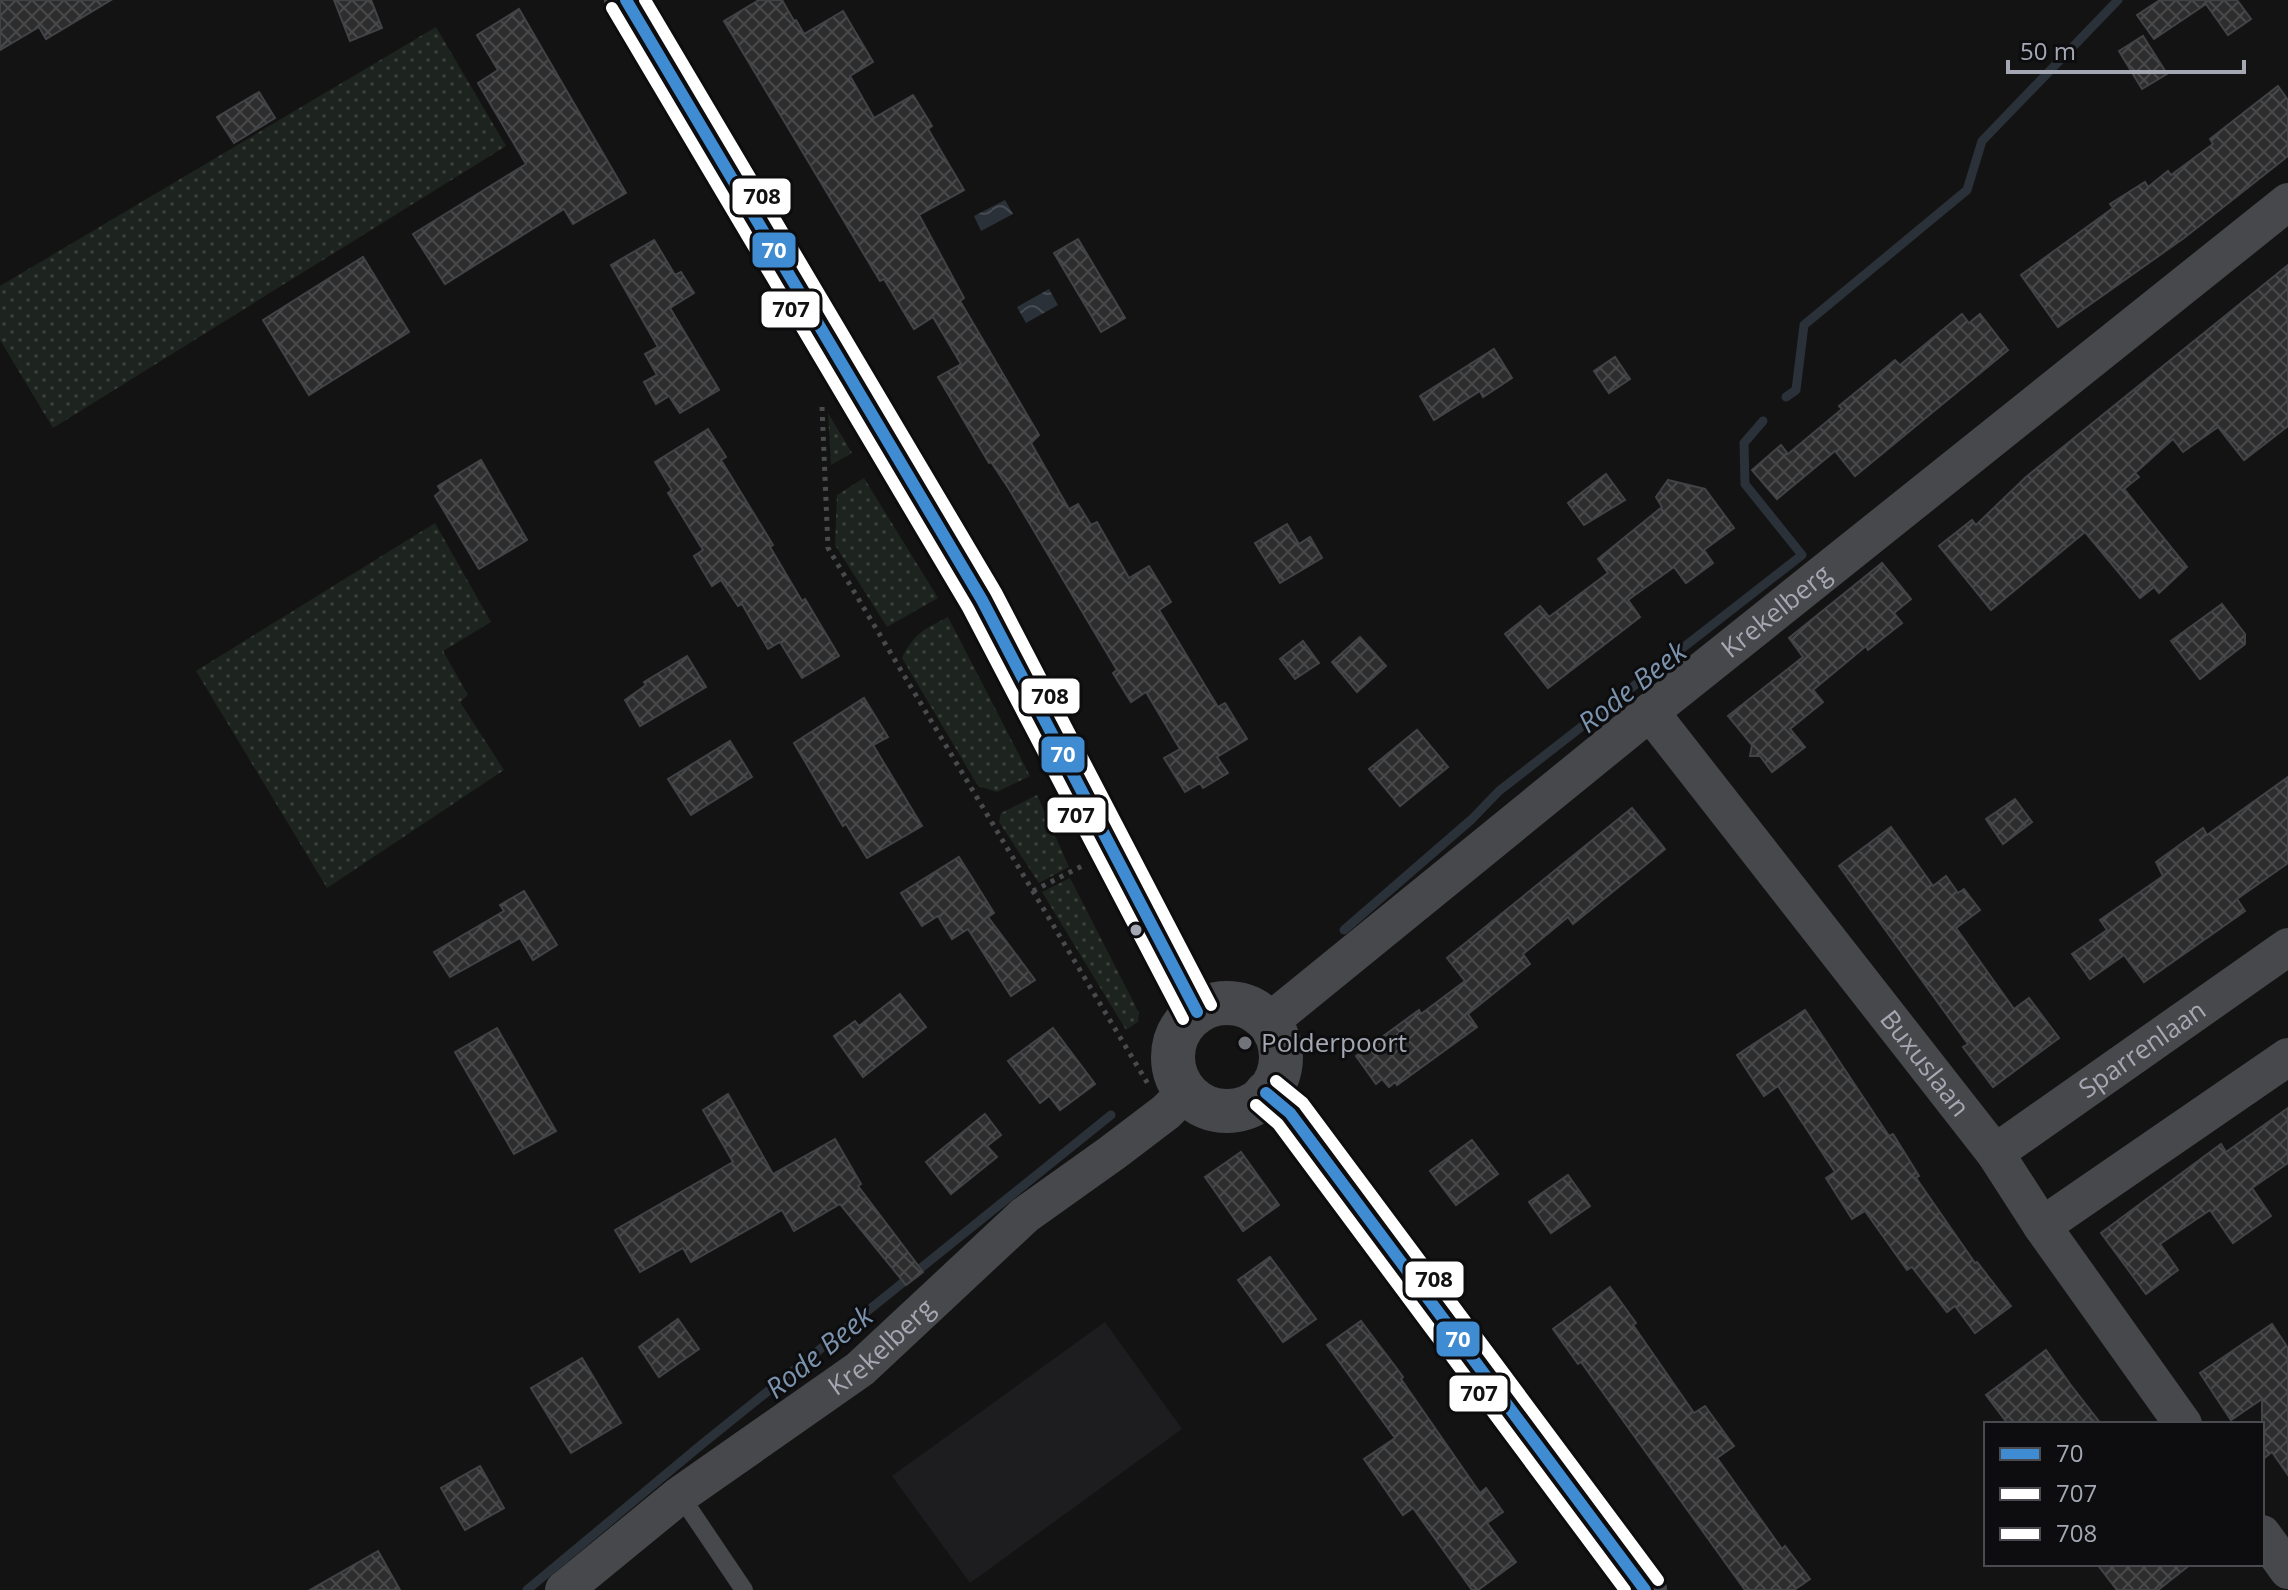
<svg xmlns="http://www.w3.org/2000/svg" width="2288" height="1590" font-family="'Open Sans',sans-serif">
<defs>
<pattern id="grass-dots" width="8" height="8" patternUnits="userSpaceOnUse" patternTransform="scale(2)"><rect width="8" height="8" fill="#1d231e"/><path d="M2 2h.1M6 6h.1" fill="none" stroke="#3b403c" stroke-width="1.8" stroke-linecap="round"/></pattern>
<pattern id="water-waves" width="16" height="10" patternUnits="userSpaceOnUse" patternTransform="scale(2)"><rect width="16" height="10" fill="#2a3138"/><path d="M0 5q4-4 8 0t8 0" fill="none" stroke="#464c52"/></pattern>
<pattern id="building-cross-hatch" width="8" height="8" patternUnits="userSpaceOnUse" patternTransform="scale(2)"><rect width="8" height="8" fill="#2d2d2e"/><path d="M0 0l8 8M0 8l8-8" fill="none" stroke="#48494a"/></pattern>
</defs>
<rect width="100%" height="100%" fill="#131313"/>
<polygon fill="#1d1d1f" points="1105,1322 1182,1429 970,1583 892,1476"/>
<g fill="url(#grass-dots)">
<polygon points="436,27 506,146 53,428 0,340 0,286"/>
<polygon points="828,413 852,453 831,465"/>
<polygon points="864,478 938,598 887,627 835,545 837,495"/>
<polygon points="435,523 491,622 443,651 468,695 460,702 504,770 327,888 196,671"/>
<path d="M 948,617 L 1030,776 L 997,792 L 978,786 L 902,658 C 914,633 925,629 948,617 Z"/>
<polygon points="1037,795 1069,867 1039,883 999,822 1001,813"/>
<polygon points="1070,878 1139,1013 1138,1022 1126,1030 1042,892"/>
</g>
<g fill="url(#water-waves)">
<polygon points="1005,200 1013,214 981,231 974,216"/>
<polygon points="1049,289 1058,305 1026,323 1017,307"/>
</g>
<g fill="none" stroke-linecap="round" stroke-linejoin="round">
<g stroke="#2a3138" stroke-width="9">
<polyline points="1786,397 1796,390 1804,325 1967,190 1982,141 2118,0"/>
<polyline points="1344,930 1472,819 1499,791 1802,555 1745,484 1744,443 1763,421"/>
<polyline points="527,1590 701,1445 1111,1115"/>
</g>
</g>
<g fill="url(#building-cross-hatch)" stroke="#424346" stroke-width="2">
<polygon points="0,0 111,0 46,39 39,27 0,50"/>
<polygon points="334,0 371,0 382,28 350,41"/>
<polygon points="759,0 782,0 794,21 796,20 804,34 843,11 873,62 850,76 874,118 913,95 932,126 928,129 964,190 919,215 964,298 960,301 1039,435 1031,443 1069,509 1078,504 1091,525 1097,522 1129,578 1149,566 1171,602 1159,610 1218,707 1225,703 1247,739 1217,757 1228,773 1203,788 1200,783 1185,792 1164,758 1180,749 1146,692 1131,702 1113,673 1117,670 1009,489 991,462 989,463 938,377 961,364 933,317 914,329 884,279 880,281 724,21"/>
<polygon points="2160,0 2237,0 2251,19 2228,35 2206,4 2154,39 2137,15"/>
<polygon points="519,9 626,193 573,224 564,209 445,284 413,234 526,164 478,83 498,70 477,35"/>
<polygon points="2143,36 2167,74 2142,89 2119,51"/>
<polygon points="2278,86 2288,100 2288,156 2184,238 2058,327 2021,275 2113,208 2110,204 2145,182 2148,187 2168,171 2171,175 2213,144 2210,139"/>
<polygon points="259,92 275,118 234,143 217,117"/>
<polygon points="1078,239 1125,318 1101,332 1054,253"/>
<polygon points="654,240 675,275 681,272 694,293 670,308 719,390 680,413 669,396 656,404 644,382 657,375 645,354 658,347 611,265"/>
<polygon points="363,257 409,332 309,395 263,320"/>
<polygon points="2288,265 2288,426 2244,460 2218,427 2183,452 2173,439 2135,473 2139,477 2124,489 2187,567 2159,593 2154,587 2140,598 2085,532 1991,610 1939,546 1972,520 1976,525 2026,477"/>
<polygon points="1962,314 1969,323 1980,314 2008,350 1855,476 1835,451 1777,499 1752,470 1781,445 1788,454 1842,409 1839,406 1895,360 1900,365"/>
<polygon points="1494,349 1512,378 1483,397 1480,391 1434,420 1420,396"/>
<polygon points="1615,357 1630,379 1609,393 1594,371"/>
<polygon points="708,429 726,457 721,460 773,545 770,547 802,601 805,599 839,656 802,678 780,642 768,649 742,604 738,606 721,580 712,586 694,556 703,550 668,493 672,490 655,462"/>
<polygon points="481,460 527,540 479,569 435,496 441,491 438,486"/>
<polygon points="1606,474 1625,500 1584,525 1568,503"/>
<polygon points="1668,480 1705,489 1734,528 1704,550 1713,563 1686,583 1674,567 1628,600 1640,617 1548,688 1505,634 1540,606 1549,617 1608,573 1598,559 1662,507 1656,497"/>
<polygon points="1287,524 1299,544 1310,537 1322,558 1280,583 1255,543"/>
<polygon points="1882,563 1911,599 1894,613 1902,623 1868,650 1866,646 1813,690 1823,702 1790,729 1805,747 1772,772 1760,756 1750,756 1752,745 1728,716 1803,657 1789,638"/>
<polygon points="2222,604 2245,634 2245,644 2200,679 2171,641"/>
<polygon points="1360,637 1386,666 1357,692 1332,662"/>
<polygon points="1303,641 1319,663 1295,679 1280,659"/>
<polygon points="687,656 706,687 640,726 625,700 646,685 644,682"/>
<polygon points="864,698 888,737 873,745 922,826 867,858 846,824 843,826 794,743"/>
<polygon points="1417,730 1448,767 1400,806 1369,769"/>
<polygon points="730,741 752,777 691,815 668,779"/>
<polygon points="2288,777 2288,863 2237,899 2245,911 2144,982 2124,955 2090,979 2072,954 2107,930 2100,920 2163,876 2156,862 2203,828 2207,835"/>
<polygon points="2015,799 2032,822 2003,844 1986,819"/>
<polygon points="1632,808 1665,849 1573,924 1568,917 1523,954 1530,964 1468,1014 1477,1027 1397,1085 1395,1082 1389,1087 1382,1079 1376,1084 1356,1056 1419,1010 1421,1014 1465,981 1447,958"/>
<polygon points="1891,827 1933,886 1946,876 1958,893 1964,889 1980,910 1956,928 2014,1009 2029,998 2059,1038 1993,1087 1963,1047 1968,1044 1839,866"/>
<polygon points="959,857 994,913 988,917 1035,980 1011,996 968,929 952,939 938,916 922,926 901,893"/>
<polygon points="524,891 557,945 533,960 520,938 450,977 434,952 504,911 500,905"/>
<polygon points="900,994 926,1027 863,1077 834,1036 855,1021 859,1026"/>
<polygon points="1805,1010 1889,1136 1893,1134 1919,1176 1916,1178 1975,1263 1977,1262 2011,1306 1975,1333 1955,1306 1947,1312 1912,1267 1907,1270 1865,1211 1852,1219 1826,1178 1835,1172 1778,1086 1764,1096 1737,1055"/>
<polygon points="497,1028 556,1131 514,1154 455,1052"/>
<polygon points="1053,1028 1095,1084 1060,1110 1049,1096 1040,1103 1008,1061"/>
<polygon points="728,1094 773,1174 835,1139 861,1184 858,1186 923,1272 906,1285 840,1204 794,1231 782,1210 691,1262 683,1248 640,1272 615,1230 733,1162 703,1110"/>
<polygon points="2288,1108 2288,1163 2252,1188 2271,1216 2233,1243 2210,1210 2160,1244 2178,1270 2146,1294 2101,1233 2221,1144 2226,1152"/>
<polygon points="985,1114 1001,1135 987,1146 997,1157 951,1194 926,1162"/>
<polygon points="1472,1140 1498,1174 1456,1205 1430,1171"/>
<polygon points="1241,1152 1279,1205 1243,1231 1205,1177"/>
<polygon points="1568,1175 1590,1206 1551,1233 1529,1202"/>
<polygon points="1270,1257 1316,1319 1283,1342 1238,1280"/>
<polygon points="1610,1287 1636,1323 1633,1325 1694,1413 1705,1406 1734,1446 1717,1458 1782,1549 1785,1546 1810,1579 1794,1590 1745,1590 1581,1362 1578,1364 1553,1329"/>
<polygon points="678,1319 699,1349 659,1377 639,1347"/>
<polygon points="1361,1321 1403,1377 1401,1379 1480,1493 1486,1488 1503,1512 1487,1523 1516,1562 1478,1590 1472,1590 1413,1508 1403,1515 1364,1459 1395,1438 1327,1345"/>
<polygon points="2272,1324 2288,1348 2288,1475 2272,1452 2262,1460 2262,1399 2231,1420 2200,1373"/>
<polygon points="2046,1350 2070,1384 2101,1424 2008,1424 1986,1395"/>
<polygon points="582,1358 621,1423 571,1453 531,1388"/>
<polygon points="480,1466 504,1508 465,1530 441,1488"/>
<polygon points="378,1551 400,1590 310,1590"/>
<polygon points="2097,1564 2191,1564 2158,1590 2117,1590"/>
</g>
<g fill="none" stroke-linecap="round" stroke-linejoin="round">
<g stroke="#494a4d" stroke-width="5" stroke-dasharray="4 6" stroke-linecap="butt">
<polyline points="822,407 828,548 1148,1084"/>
<polyline points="1033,891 1082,866"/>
</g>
<polyline stroke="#47484b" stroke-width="18" points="680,1495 744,1590"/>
<g stroke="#47484b" stroke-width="38">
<path id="s1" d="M 1650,712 L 1995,1153 L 2042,1226 L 2183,1424"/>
<path id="s2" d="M 1268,1023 L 1650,712 L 2288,202"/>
<path id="s3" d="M 1995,1153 L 2288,947"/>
<polyline points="2042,1226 2288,1057"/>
<polyline points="2262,1534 2288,1570"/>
<path id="s4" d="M 564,1590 L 680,1495 L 860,1369 L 1025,1215 L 1112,1153 L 1166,1112 L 1186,1092"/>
</g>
<g stroke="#47484b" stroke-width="44">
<polyline points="626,0 982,600 1197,1012"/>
<circle cx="1227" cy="1057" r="54"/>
<polyline points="1266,1093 1290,1113 1645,1590"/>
</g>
<defs>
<g id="bus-1">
<polyline points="626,0 982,600 1197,1012"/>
<polyline points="1266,1093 1290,1113 1645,1590"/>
</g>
<g id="bus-2">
<polyline points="612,8 968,608 1183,1019"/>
<polyline points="1256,1105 1278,1124 1625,1590"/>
</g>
<g id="bus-3">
<polyline points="645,0 996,592 1211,1005"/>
<polyline points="1276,1081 1303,1103 1658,1580"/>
</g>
</defs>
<use href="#bus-1" stroke="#0d0d0f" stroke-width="18"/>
<use href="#bus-2" stroke="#0d0d0f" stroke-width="18"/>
<use href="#bus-3" stroke="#0d0d0f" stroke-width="18"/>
<use href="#bus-1" stroke="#408cd2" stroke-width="12"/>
<use href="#bus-2" stroke="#fff" stroke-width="12"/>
<use href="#bus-3" stroke="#fff" stroke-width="12"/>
</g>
<circle fill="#a4a8b3" stroke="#0d0d0f" stroke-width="3" cx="1136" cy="930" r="7"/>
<circle fill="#71747b" stroke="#0d0d0f" stroke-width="3" cx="1245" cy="1043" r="8"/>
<g text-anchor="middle" stroke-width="6" stroke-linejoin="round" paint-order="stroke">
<g font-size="26" fill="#a4a8b3" stroke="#0d0d0f">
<text dy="9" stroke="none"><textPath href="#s2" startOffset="654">Krekelberg</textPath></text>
<text dy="9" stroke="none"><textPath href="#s3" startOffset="180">Sparrenlaan</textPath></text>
<text dy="9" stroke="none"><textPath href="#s1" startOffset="446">Buxuslaan</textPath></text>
<text dy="9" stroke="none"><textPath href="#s4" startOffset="400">Krekelberg</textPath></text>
</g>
<g font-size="26" fill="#a4a8b3" stroke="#0d0d0f" text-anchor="start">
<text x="1261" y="1052">Polderpoort</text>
</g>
<g font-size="28" font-style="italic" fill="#7c93ad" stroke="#0d0d0f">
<text transform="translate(1632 687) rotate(-38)" y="10">Rode Beek</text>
<text transform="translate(819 1352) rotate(-39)" y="10">Rode Beek</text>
</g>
</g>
<g stroke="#0d0d0f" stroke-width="3">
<rect x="731" y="177" width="61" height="39" rx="8" fill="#fff"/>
<rect x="751" y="231" width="46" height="38" rx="8" fill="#408cd2"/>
<rect x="760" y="290" width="61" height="39" rx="8" fill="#fff"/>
<rect x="1020" y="677" width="61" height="38" rx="8" fill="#fff"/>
<rect x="1040" y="735" width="46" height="39" rx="8" fill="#408cd2"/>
<rect x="1046" y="796" width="61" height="38" rx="8" fill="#fff"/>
<rect x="1404" y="1260" width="61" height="39" rx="8" fill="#fff"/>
<rect x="1435" y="1320" width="46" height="38" rx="8" fill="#408cd2"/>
<rect x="1448" y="1374" width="61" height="39" rx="8" fill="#fff"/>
</g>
<g font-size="22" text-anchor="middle" font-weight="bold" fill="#fff">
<text x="774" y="258">70</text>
<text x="1063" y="762">70</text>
<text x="1458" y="1347">70</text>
</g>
<g font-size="22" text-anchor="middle" font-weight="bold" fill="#111">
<text x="762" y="204">708</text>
<text x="791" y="317">707</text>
<text x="1050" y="704">708</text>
<text x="1076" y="823">707</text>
<text x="1434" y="1287">708</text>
<text x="1479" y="1401">707</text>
</g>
<rect x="1984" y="1422" width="280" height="144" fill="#0d0d0f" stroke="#494b51" stroke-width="2"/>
<rect x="2000" y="1448" width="40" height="12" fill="#408cd2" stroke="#494b51" stroke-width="2"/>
<text x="2056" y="1462" font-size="24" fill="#a4a8b3">70</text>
<rect x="2000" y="1488" width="40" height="12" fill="#ffffff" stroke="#494b51" stroke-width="2"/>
<text x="2056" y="1502" font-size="24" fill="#a4a8b3">707</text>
<rect x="2000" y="1528" width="40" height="12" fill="#ffffff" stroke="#494b51" stroke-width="2"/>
<text x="2056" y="1542" font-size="24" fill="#a4a8b3">708</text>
<path d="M2008 60v12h236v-12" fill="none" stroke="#a4a8b3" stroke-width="4"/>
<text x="2020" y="60" font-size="24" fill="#a4a8b3" stroke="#0d0d0f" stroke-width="6" paint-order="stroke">50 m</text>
</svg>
